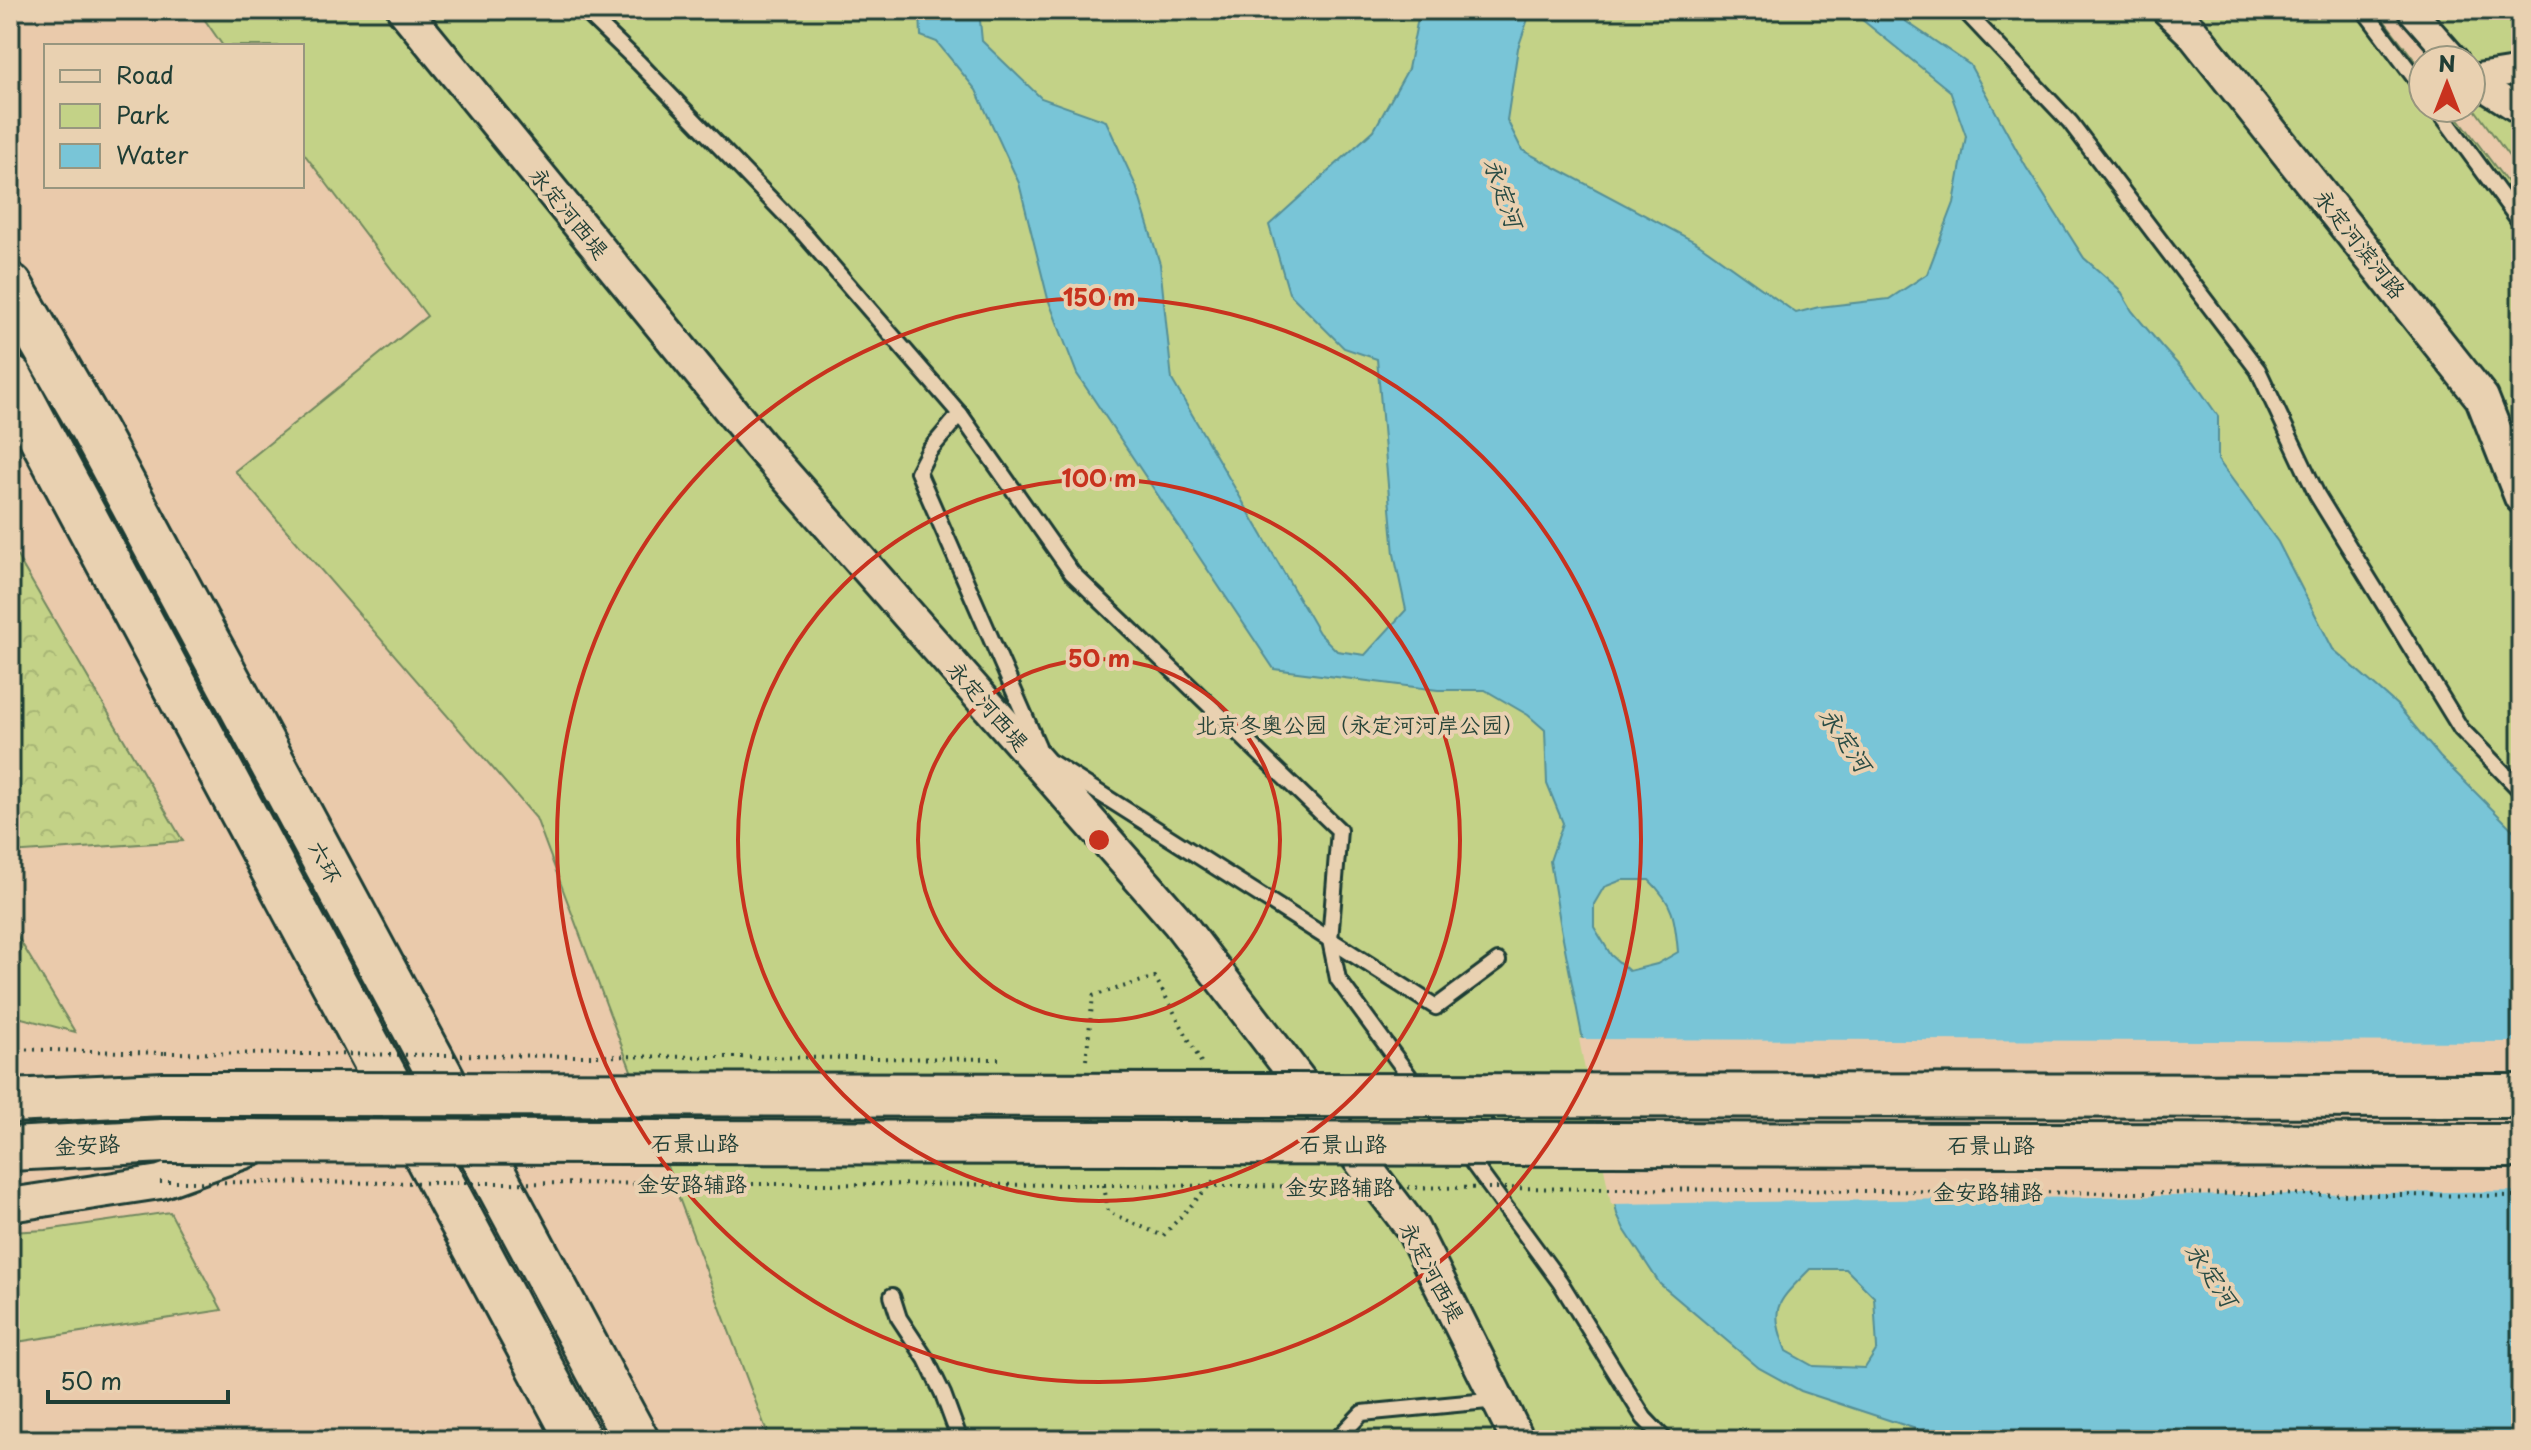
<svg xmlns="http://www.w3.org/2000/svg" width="2531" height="1450" font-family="'Playpen Sans','LXGW WenKai TC',sans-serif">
<defs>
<pattern id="forest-crowns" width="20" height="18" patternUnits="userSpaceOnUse" patternTransform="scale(2)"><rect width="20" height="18" fill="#c3d287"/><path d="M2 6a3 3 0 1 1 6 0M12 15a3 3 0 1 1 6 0" fill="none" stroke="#a7b575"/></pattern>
</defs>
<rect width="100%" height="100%" fill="#eacaab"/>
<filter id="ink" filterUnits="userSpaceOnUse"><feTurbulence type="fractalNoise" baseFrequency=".0125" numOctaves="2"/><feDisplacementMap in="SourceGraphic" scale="16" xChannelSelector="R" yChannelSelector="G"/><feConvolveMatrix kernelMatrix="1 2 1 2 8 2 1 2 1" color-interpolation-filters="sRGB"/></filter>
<g filter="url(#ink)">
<polygon fill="url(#forest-crowns)" stroke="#71885e" stroke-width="2" points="10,544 183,841 10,853"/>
<g fill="#c3d287" stroke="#71885e" stroke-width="2">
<polygon points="198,10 2376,10 2423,71 2423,108 2451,108 2521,201 2521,1440 770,1440 536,818 235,471 427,316 302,151 302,46 223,46"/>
<polygon points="2402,10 2521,10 2521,173 2471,104 2471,60 2439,60"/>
<polygon points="10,924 75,1032 10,1015"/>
<polygon points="170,1212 222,1310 10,1343 10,1232 46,1230"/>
</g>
<path fill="#79c5d7" stroke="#558f96" stroke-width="2" fill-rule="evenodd" d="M 920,10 L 979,10 L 982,41 L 1041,98 L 1106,121 L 1136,186 L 1160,264 L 1172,380 L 1319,633 L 1337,651 L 1365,655 L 1406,610 L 1394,554 L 1377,359 L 1344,348 L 1289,293 L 1269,225 L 1374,130 L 1408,69 L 1418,18 L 1414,10 L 1531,10 L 1518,48 L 1507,120 L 1522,150 L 1699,244 L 1796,313 L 1819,307 L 1889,299 L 1927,274 L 1954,203 L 1966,136 L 1950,91 L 1850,10 L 1889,10 L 1970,65 L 2026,167 L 2084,258 L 2119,289 L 2132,311 L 2162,347 L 2194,382 L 2218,416 L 2218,460 L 2278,542 L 2333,649 L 2397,705 L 2440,757 L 2515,832 L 2521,834 L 2521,1440 L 1941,1440 L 1928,1433 L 1801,1391 L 1759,1368 L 1660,1284 L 1624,1229 L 1617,1214 L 1561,928 L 1550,861 L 1563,823 L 1547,784 L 1545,730 L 1528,715 L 1485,690 L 1438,690 L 1274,669 L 1077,374 L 1048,299 L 1019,183 L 976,90 L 937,42 L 921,36 ZM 1622,880 L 1649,880 C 1674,904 1675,919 1678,952 L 1657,964 L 1629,971 L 1611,955 L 1594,927 L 1594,904 L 1604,887 ZM 1810,1269 L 1846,1269 L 1874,1297 L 1877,1349 L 1865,1368 L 1813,1366 L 1786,1351 C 1769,1305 1777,1303 1810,1269 Z"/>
<polygon fill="#eacaab" points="1579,1039 2521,1042 2521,1191 1611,1204"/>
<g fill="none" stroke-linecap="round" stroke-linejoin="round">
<defs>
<g id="service">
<polyline points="584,10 639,63 804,234 960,414 1072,573 1339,830 1330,940 1338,979 1560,1282 1644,1418 1665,1440"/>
<polyline points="1964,10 2070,122 2258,370 2317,495 2461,729 2521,791"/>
<polyline points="2364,10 2423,89"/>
<polyline points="2437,108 2521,223"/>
<polyline points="960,414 929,451 918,472 1038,746"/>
<polyline points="1052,763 1436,1007 1498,961"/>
<polyline points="892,1296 899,1318 926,1359 943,1394 960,1440"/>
<polyline points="1336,1440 1362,1413 1498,1400"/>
</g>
<g id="minor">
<polyline points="2411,10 2455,60"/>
<polyline points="2471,78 2521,70"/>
<polyline points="2471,79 2521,111"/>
</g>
<g id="tertiary">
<polyline points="404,10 759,445 1179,923 1412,1228 1518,1440"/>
<polyline points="2169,10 2192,32 2482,398 2521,497"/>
<polyline points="10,1205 160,1182 255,1148"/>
</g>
<g id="primary">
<polyline points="10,1101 164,1094"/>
<polyline points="10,1149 164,1141"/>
</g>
<g id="motorway">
<polyline points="10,286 94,431 636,1440"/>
<polyline points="10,378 579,1440"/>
</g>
</defs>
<use href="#service" stroke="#1f3d34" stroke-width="20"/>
<use href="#minor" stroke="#1f3d34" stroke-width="32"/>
<use href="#tertiary" stroke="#1f3d34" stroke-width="38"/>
<use href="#primary" stroke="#1f3d34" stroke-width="48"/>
<use href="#motorway" stroke="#1f3d34" stroke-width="50"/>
<g stroke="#1f3d34" stroke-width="4" stroke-dasharray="2 6" stroke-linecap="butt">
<polyline points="10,1049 165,1053"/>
<polyline points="1086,1060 1093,996 1155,977 1201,1062"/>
<polyline points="1104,1185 1108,1212 1163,1236 1217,1177"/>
</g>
<use href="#service" stroke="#e9d1b1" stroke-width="14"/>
<use href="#minor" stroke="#e9d1b1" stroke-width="26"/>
<use href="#tertiary" stroke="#e9d1b1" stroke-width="32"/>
<use href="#primary" stroke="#e9d1b1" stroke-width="42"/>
<use href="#motorway" stroke="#e9d1b1" stroke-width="44"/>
<defs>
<g id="primary-bridge">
<polyline points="164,1094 2521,1096"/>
<polyline points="164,1141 2521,1146"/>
</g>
</defs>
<use href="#primary-bridge" stroke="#1f3d34" stroke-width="48" stroke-linecap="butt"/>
<g stroke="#1f3d34" stroke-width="4" stroke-dasharray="2 6" stroke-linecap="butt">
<polyline points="165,1053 1003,1059"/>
<polyline points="160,1182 1104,1185 2521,1196"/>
</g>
<use href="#primary-bridge" stroke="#e9d1b1" stroke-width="42"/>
</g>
</g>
<g fill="none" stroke="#c8321e" stroke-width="4">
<circle cx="1099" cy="840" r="181"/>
<circle cx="1099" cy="840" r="361"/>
<circle cx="1099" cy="840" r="542"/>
</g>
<g text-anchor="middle" stroke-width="8" stroke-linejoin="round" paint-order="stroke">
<g font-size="22" fill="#1f3d34" stroke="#e9d1b1">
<text transform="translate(569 213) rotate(51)" y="8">永定河西堤</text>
<text transform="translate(2360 244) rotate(52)" y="8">永定河滨河路</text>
<text transform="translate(988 706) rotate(49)" y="8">永定河西堤</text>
<text transform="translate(325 862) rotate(62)" y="8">六环</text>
<text x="695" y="1151">石景山路</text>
<text x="1343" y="1152">石景山路</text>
<text transform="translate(87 1145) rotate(-3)" y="8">金安路</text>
<text x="1991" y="1153">石景山路</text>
<text x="692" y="1192">金安路辅路</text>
<text x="1340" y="1195">金安路辅路</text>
<text x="1988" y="1200">金安路辅路</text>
<text transform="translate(1432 1272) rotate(62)" y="8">永定河西堤</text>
</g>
<g font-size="22" fill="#274438" stroke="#e9d1b1">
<text x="1360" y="733">北京冬奥公园（永定河河岸公园）</text>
</g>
<g font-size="24" font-style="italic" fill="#284b44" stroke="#e9d1b1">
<text transform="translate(1503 193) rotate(71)" y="8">永定河</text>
<text transform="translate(1845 740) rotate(56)" y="8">永定河</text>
<text transform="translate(2211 1275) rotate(56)" y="8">永定河</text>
</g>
</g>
<circle cx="1099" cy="840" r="12" fill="#c8321e" stroke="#e9d1b1" stroke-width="4"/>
<g font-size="24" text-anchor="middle" font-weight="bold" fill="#c8321e" stroke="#e9d1b1" stroke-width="8" stroke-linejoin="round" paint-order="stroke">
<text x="1099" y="306">150 m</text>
<text x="1099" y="487">100 m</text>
<text x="1099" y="667">50 m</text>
</g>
<rect width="2531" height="1450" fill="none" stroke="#e9d1b1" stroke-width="40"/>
<rect x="20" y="20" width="2491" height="1410" fill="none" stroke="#1f3d34" stroke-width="3" filter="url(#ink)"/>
<rect x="44" y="44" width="260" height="144" fill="#e9d1b1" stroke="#98967f" stroke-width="2"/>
<rect x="60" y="70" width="40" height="12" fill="#e9d1b1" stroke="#98967f" stroke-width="2"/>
<text x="116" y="84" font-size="24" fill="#1f3d34">Road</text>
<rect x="60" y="104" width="40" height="24" fill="#c3d287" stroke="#98967f" stroke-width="2"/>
<text x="116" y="124" font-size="24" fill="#1f3d34">Park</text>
<rect x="60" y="144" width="40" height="24" fill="#79c5d7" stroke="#98967f" stroke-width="2"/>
<text x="116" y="164" font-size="24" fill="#1f3d34">Water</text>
<g transform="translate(2447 84)"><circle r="38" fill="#e9d1b1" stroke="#98967f" stroke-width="2"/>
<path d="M0-6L14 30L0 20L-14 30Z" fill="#c8321e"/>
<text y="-12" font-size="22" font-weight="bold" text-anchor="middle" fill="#1f3d34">N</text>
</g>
<path d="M48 1390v12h180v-12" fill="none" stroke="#1f3d34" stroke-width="4"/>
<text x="60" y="1390" font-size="24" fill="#1f3d34" stroke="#e9d1b1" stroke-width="6" paint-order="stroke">50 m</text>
</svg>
